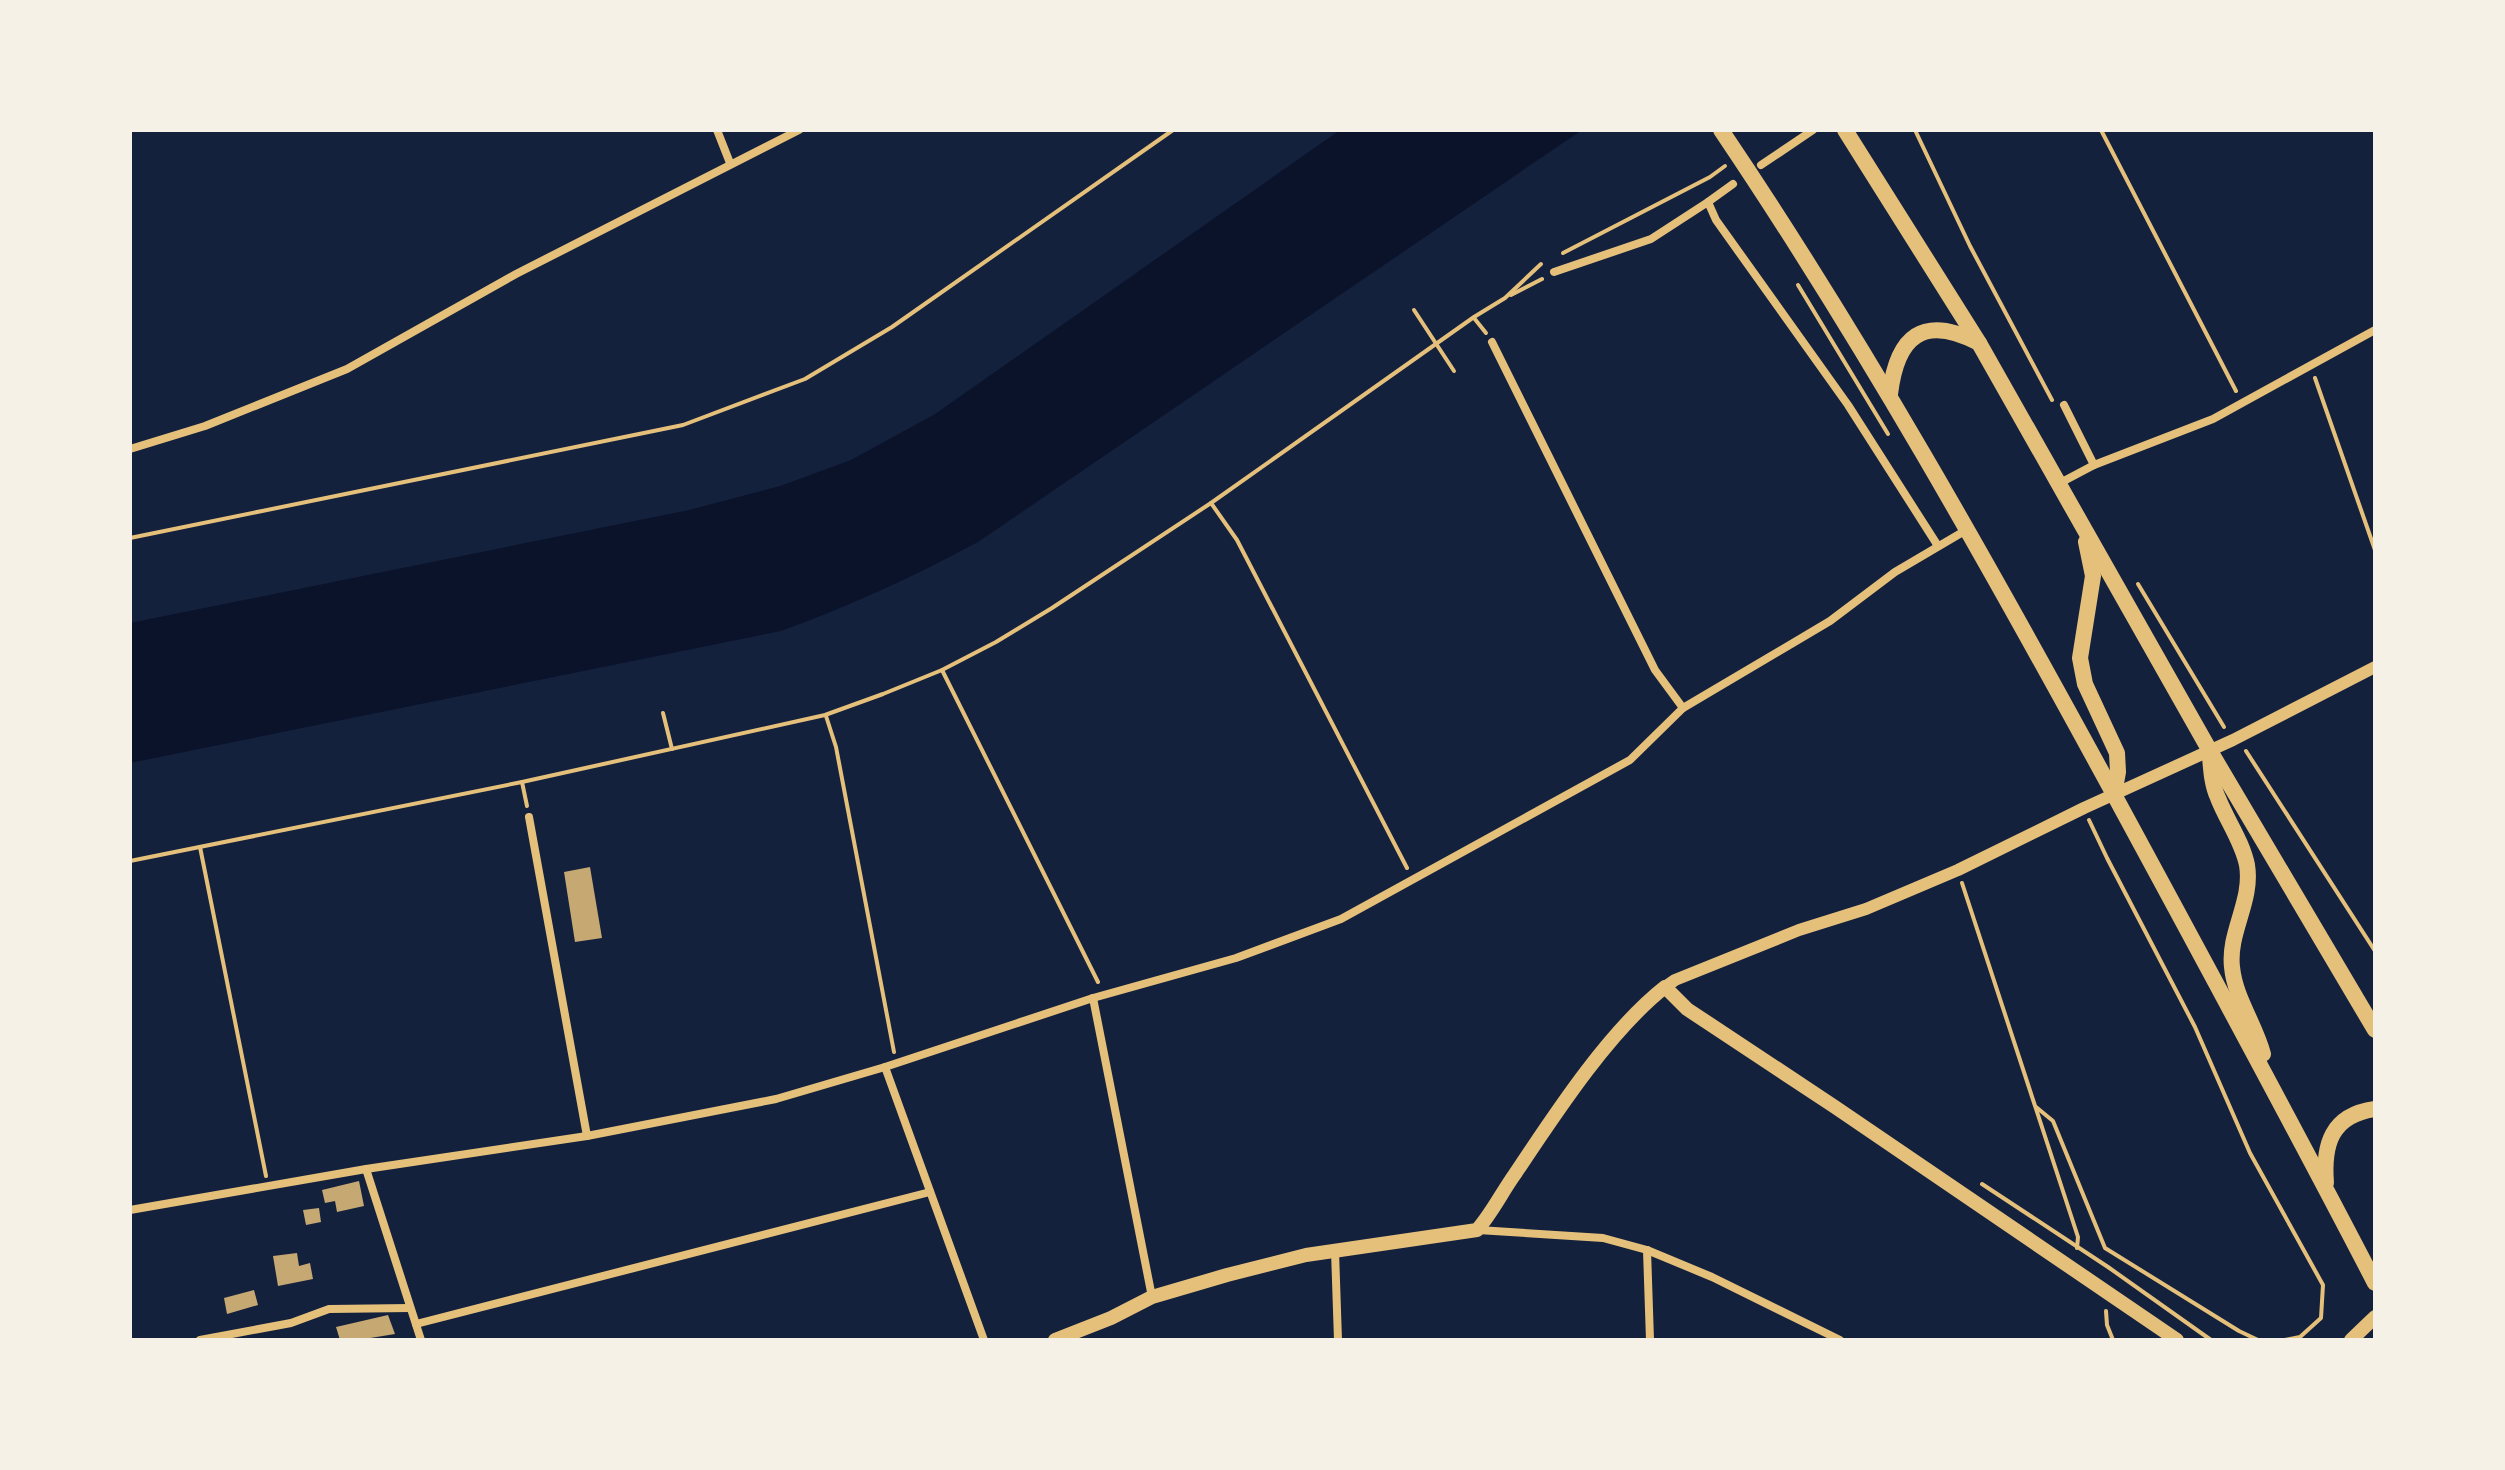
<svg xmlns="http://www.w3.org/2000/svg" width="2505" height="1470" font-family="Figtree,sans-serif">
<rect width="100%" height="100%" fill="#14213d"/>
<path fill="#0b132b" d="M 1340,130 L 1582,130 L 978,542 C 913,577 850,606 781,631 L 130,763 L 130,623 L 689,510 L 780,486 L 851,460 L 935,414 Z"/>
<g fill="#c6a872">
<polygon points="590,867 602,938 575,942 564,872"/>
<polygon points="359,1181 364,1206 337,1212 335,1201 325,1203 322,1190"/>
<polygon points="319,1208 321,1222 306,1225 303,1210"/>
<polygon points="297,1253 299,1266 310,1263 313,1279 278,1286 273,1256"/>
<polygon points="254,1290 258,1305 227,1314 224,1298"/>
<polygon points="388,1315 395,1334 358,1340 340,1340 336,1327"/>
</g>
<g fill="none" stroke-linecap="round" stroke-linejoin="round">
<g stroke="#e5c07b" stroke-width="4">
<polyline points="1915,130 1970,246 2052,400"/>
<polyline points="2101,130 2236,391"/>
<polyline points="1563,253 1710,177 1725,166"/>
<polyline points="1798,285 1888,434"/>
<polyline points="1511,295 1542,279"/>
<polyline points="1414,310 1454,371"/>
<polyline points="1474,318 1486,333"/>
<polyline points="2315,378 2375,550"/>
<polyline points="1211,503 1237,540 1407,868"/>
<polyline points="130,538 683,425 805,379 892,327 1173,130"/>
<polyline points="2138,584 2224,727"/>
<polyline points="942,670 1098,982"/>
<polyline points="663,713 672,749"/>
<polyline points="826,716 836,747 894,1052"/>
<polyline points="2246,751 2375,951"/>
<polyline points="522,782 527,806"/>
<polyline points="2089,820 2107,858 2195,1027 2250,1153 2323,1285 2321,1318 2300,1337 2285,1340"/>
<polyline points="200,847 266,1176"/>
<polyline points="130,861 522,782 825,715 883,694 942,670 996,642 1052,608 1211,503 1474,317 1505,298 1541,264"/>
<polyline points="1962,883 2078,1237 2077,1248"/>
<polyline points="2036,1107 2053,1121 2105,1248 2239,1331 2258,1340"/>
<polyline points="1982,1184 2108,1267 2211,1340"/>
<polyline points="2106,1311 2107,1325 2113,1340"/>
</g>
<g stroke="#e5c07b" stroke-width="8">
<polyline points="717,130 730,163"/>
<polyline points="1761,165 1813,130"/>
<polyline points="1733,184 1708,202 1716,220 1848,405 1938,546"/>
<polyline points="1554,272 1651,239 1708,202"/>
<polyline points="1492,342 1655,670 1683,708"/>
<polyline points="2064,405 2094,465"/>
<polyline points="130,449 205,426 347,369 516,274 799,130"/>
<polyline points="2060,483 2094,465 2213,419 2375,330"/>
<polyline points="529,817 587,1136"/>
<polyline points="1093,998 1152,1297"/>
<polyline points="885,1067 984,1340"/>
<polyline points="366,1169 421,1340"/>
<polyline points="130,1210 366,1169 587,1136 776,1099 885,1067 1093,998 1236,958 1341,919 1630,760 1683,708 1830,621 1895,572 1968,529"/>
<polyline points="1478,1230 1603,1238 1647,1250 1712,1277 1840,1340"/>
<polyline points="1647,1250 1650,1340"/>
<polyline points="1335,1251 1338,1340"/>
<polyline points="416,1324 930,1192"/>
<polyline points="200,1340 291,1323 329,1309 410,1308"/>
</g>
<polyline stroke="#e5c07b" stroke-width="12" points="1665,987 1675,980 1799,930 1866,909 1958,870 2084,808 2233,740 2375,667"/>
<g stroke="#e5c07b" stroke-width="14">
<path d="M 1055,1340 L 1111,1318 L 1152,1297 L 1227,1275 L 1306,1255 L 1477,1230 C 1492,1213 1502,1192 1515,1174 C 1555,1114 1609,1031 1665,987 L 1687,1009 L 1835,1107 L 2177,1340"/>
<polyline points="2351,1340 2375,1317"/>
</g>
<g stroke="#e5c07b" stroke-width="16">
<path d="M 1721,130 C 1864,342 1989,565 2111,789 C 2200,953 2289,1117 2375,1283"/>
<polyline points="1845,130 1979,343 2210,751 2375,1030"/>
<path d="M 1890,394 C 1897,336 1923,314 1979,343"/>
<polyline points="2086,542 2093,576 2080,658 2085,684 2117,753 2118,772 2114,794"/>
<path d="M 2210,756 C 2211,770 2212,785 2218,798 C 2227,821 2242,841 2247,865 C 2253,901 2228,932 2232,967 C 2235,998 2255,1024 2263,1054"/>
<path d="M 2326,1183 C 2323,1145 2331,1115 2375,1109"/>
</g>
</g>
<rect width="2505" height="1470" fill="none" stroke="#f6f1e7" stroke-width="264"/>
</svg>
